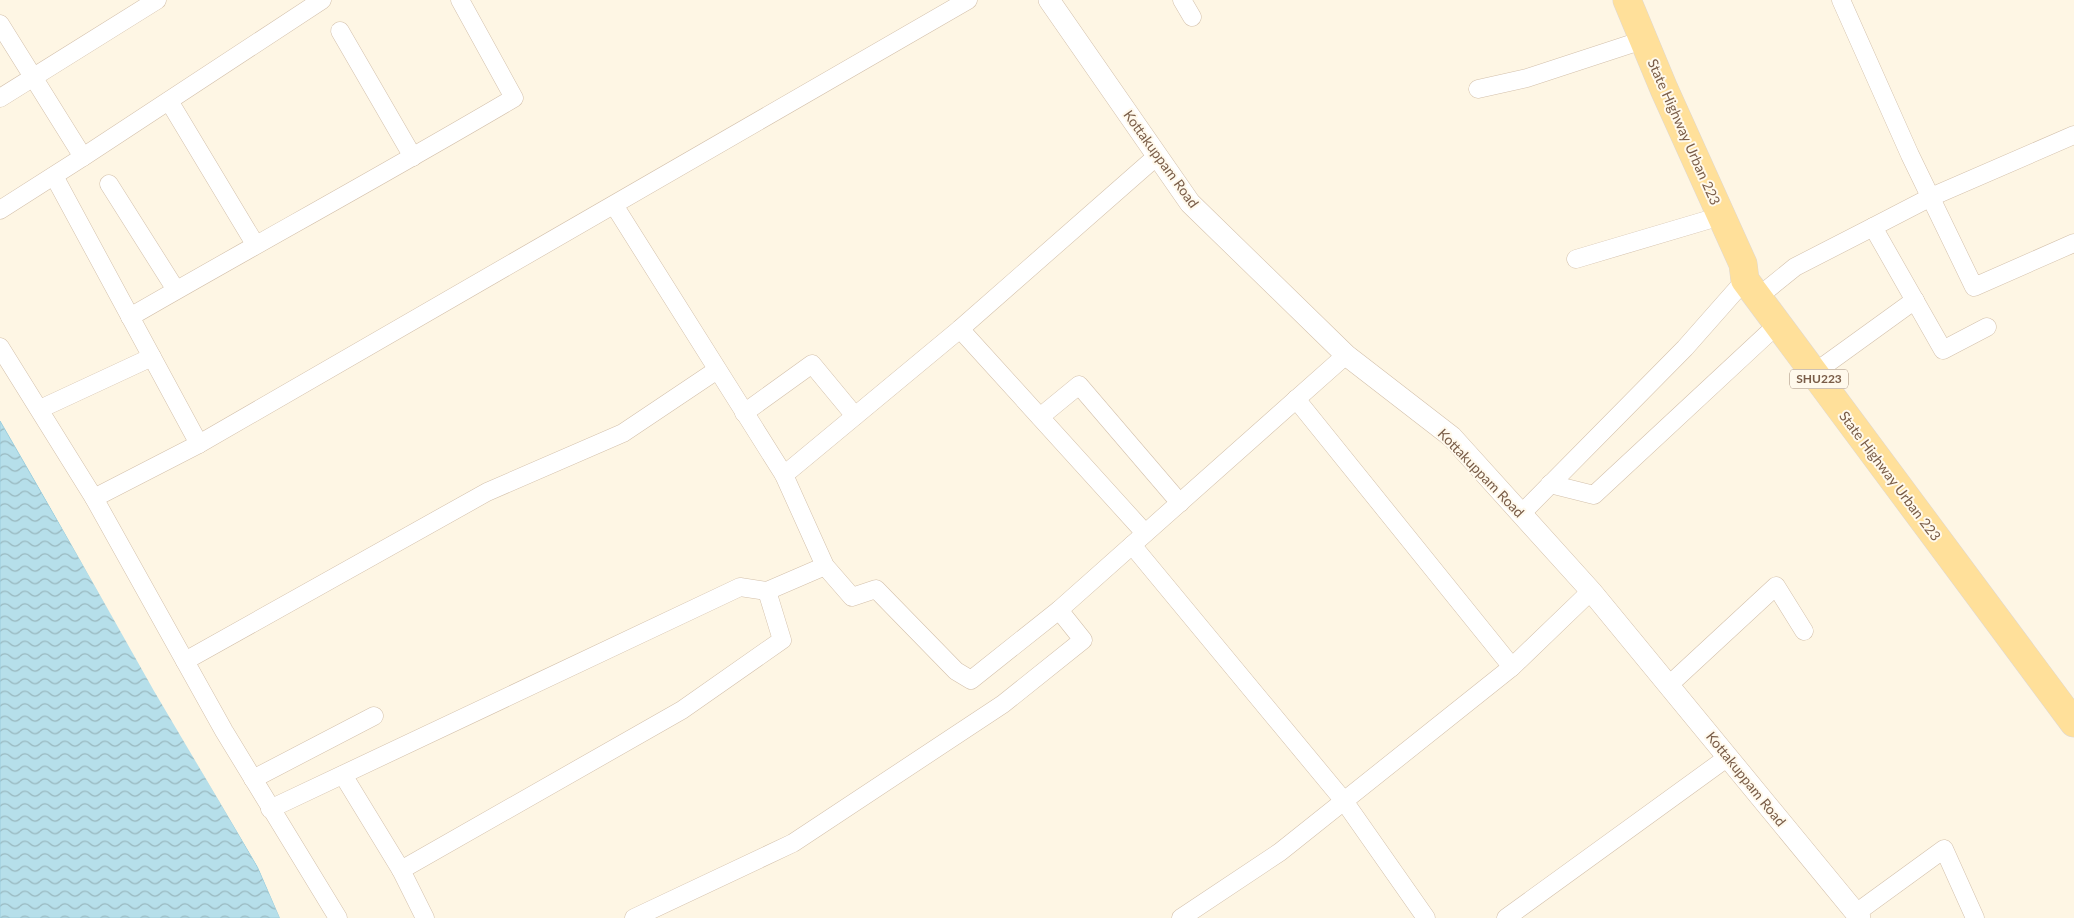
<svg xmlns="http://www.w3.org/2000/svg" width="2074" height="918" font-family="Lato,sans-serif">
<defs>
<pattern id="water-waves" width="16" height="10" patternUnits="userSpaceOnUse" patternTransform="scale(1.25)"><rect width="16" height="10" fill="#b6dfea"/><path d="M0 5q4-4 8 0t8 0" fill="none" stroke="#99b8bf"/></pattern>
</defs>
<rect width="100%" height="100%" fill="#fef6e4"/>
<polygon fill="url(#water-waves)" stroke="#9ccedd" points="0,421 258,868 280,918 0,918"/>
<polygon fill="#fef6e4" points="0,418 260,866 282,918 280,918 258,867 154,691"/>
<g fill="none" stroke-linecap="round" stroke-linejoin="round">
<defs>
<g id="minor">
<polyline points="1182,0 1192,17"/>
<polyline points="1841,0 1910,155 1974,287 2074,243"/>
<polyline points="0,24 83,157 322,0"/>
<polyline points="340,31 413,157"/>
<polyline points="1478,89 1527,78 1643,40"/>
<polyline points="0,98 157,0"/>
<polyline points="169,101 255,244"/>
<polyline points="54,176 199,444 968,0"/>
<polyline points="109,184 176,290"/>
<polyline points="614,205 784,475 825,566 852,597 876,589 956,671 971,680 1059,610 1346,355"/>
<polyline points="0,210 83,157"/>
<polyline points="1873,227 1943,350 1987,327"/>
<polyline points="1576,259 1721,216"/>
<polyline points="1758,297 1795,267 1873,227 1931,197 2074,135"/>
<path d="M 130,317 C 258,243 387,173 514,98 L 460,0"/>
<polyline points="0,347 94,498 224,731 338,918"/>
<polyline points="1814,373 1915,300"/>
<polyline points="40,409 152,357"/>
<polyline points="744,413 812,364 855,416"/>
<polyline points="1040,417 1079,385 1180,503"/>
<polyline points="784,475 960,329"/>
<polyline points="1550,484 1594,495 1778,324"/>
<polyline points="94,498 199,444"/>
<polyline points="1521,514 1685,348 1745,280"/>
<polyline points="1145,533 960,329 1157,156"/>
<polyline points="1132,545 1344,801 1426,918"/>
<polyline points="185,661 487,492 623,433 717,370"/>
<polyline points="1512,667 1591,591"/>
<polyline points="1669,685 1776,586 1804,631"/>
<polyline points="343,775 401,870"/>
<polyline points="253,779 374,716"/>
<polyline points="270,809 740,587 767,591 825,566"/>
<polyline points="1856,913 1944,849 1975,918"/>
<polyline points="425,918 401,870 682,710 782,640 767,591"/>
<polyline points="634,918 793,843 1003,704 1083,640 1059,610"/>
<polyline points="1181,918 1280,852 1512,667 1296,399"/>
<polyline points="1506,918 1728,757"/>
</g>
<polyline id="tertiary" points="1049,0 1190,203 1346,355 1452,437 1591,591 1860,918"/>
<polyline id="primary" points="1627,0 1664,89 1743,264 1745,280 2074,723"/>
</defs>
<use href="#minor" stroke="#d3c0ab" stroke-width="19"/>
<use href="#tertiary" stroke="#d3c0ab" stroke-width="22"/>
<use href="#primary" stroke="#dfd8d3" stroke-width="29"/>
<use href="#minor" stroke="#fff" stroke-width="18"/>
<use href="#tertiary" stroke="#fff" stroke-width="21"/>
<use href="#primary" stroke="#ffe09a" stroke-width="28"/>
</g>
<g text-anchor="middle" stroke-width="4" stroke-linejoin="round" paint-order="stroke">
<rect fill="#fff9ec" stroke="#a18b78" stroke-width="1" x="1790" y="369.5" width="58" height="19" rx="4"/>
<g font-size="12" font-weight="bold" fill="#795c47">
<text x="1819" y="383">SHU223</text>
</g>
<g font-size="14" fill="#795c47" stroke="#fff9ec">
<text transform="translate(1684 132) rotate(66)" y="5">State Highway Urban 223</text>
<text transform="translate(1161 159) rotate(54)" y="5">Kottakuppam Road</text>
<text transform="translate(1481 473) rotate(46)" y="5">Kottakuppam Road</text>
<text transform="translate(1890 476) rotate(53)" y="5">State Highway Urban 223</text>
<text transform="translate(1746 779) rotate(51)" y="5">Kottakuppam Road</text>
</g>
</g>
</svg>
